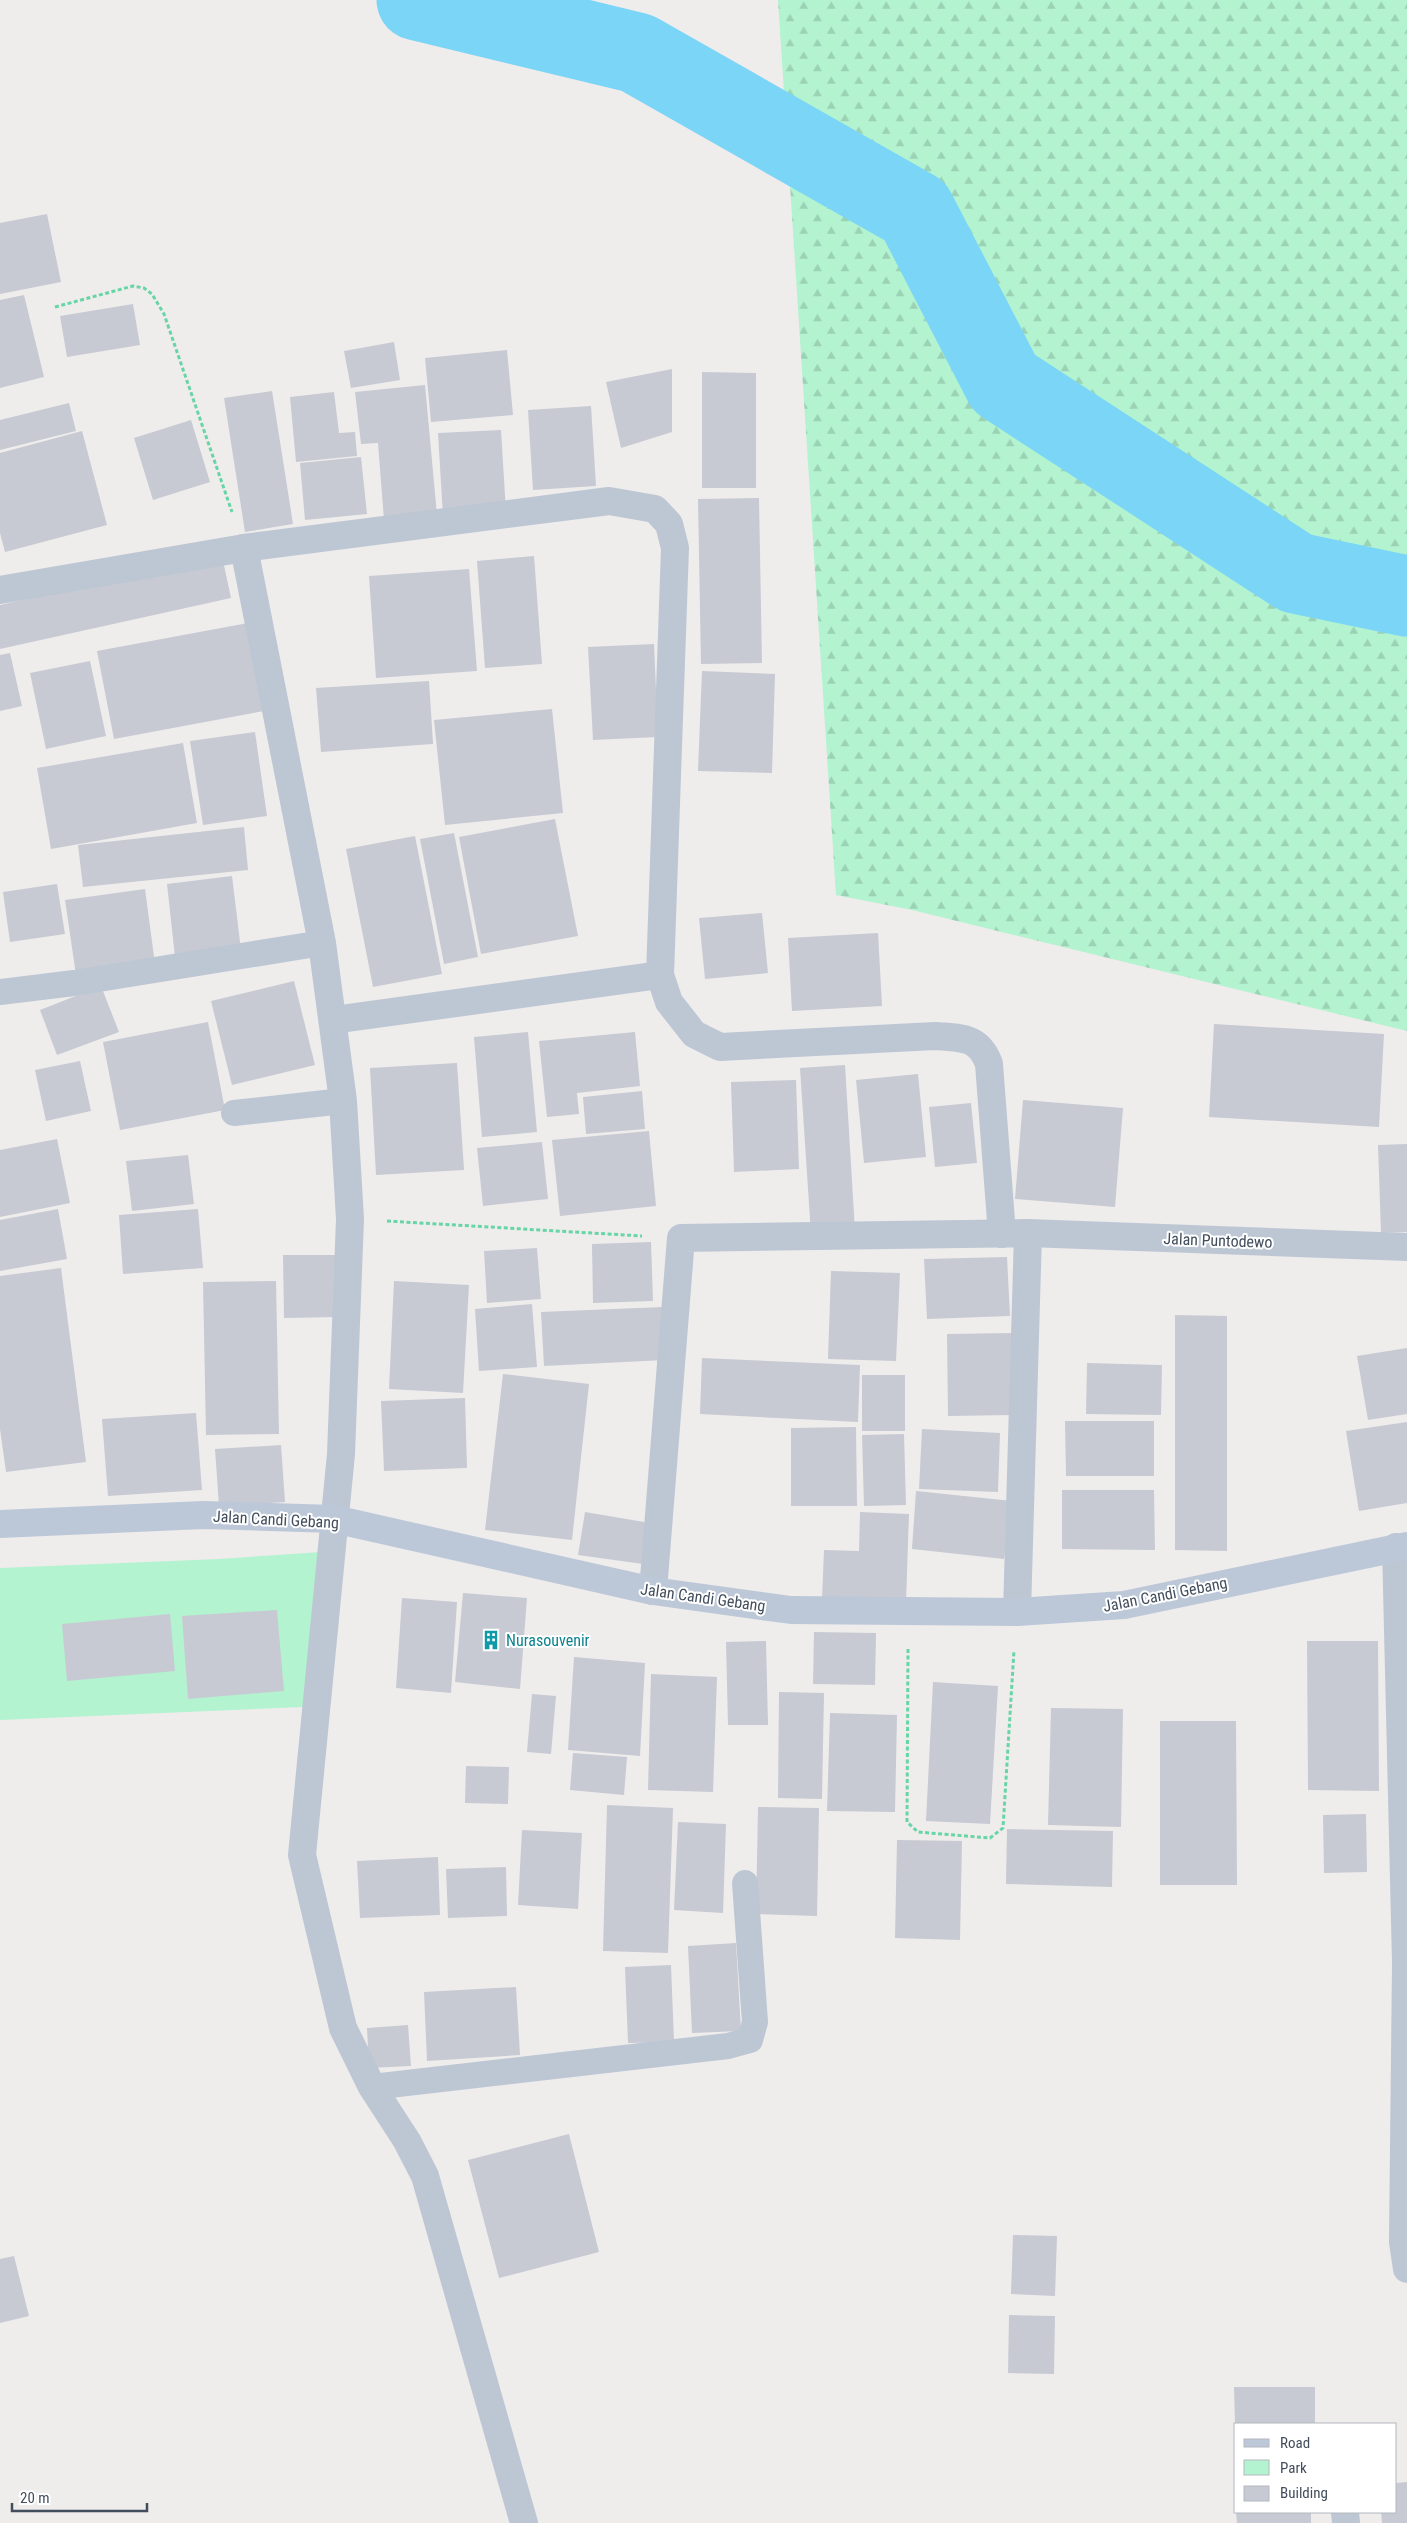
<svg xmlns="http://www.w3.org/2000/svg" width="1407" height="2523" font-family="'Roboto Condensed',sans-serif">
<defs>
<pattern id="forest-firs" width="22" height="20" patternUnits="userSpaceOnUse" patternTransform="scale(1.25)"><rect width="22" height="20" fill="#b3f3d0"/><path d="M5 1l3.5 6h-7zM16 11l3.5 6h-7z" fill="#9bd2b5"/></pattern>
</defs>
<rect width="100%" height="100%" fill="#efecec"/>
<polygon fill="#b3f3d0" points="322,1552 326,1706 0,1720 0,1568 219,1559"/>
<polygon fill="url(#forest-firs)" points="778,0 1407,0 1407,1031 912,910 836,895"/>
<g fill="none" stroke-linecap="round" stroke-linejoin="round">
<polyline stroke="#7bd5f6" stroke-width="81" points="417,0 637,53 915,211 1004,383 1296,573 1407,596"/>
</g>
<g fill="#c7cad3">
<polygon points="47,214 61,282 0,294 0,223"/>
<polygon points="24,295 44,377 0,388 0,300"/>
<polygon points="133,304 140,345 67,357 60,316"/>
<polygon points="394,342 400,380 351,388 344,351"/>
<polygon points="507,350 513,415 431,422 425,358"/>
<polygon points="672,369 672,432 621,448 606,382"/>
<polygon points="702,372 756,373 756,488 702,488"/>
<polygon points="425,385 437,515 384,520 378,443 361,444 355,392"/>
<polygon points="272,391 293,524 245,532 224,398"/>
<polygon points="334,392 339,433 355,432 357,456 296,462 290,397"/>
<polygon points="69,403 76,431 0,450 0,420"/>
<polygon points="591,406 596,486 533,490 528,410"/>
<polygon points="191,420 210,482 153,500 134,438"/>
<polygon points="501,430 506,512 443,516 438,433"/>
<polygon points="82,431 107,525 5,552 0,533 0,453"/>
<polygon points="361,457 367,514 305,520 300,463"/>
<polygon points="759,498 762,663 701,664 698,499"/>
<polygon points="222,556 231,598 0,649 0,605"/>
<polygon points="534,556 542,664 485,668 477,561"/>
<polygon points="469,569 477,671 376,678 369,576"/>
<polygon points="248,623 264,711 114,739 97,651"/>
<polygon points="654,644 658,737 593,740 588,647"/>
<polygon points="10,653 22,706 0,711 0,655"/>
<polygon points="90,661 106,736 46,749 30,673"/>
<polygon points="702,671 775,674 772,773 698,771"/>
<polygon points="429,681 433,744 321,752 316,688"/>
<polygon points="552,709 563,813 445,825 434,720"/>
<polygon points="255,732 267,816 203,825 190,741"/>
<polygon points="183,743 197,823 51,849 37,768"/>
<polygon points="555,819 578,936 481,954 459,837"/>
<polygon points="244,827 248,870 83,887 78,845"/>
<polygon points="454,833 478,957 444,964 420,839"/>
<polygon points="415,836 442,974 373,987 346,849"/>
<polygon points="232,876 241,950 175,957 167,884"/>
<polygon points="57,884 65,934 10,942 3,892"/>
<polygon points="145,889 155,964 76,975 65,900"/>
<polygon points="762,913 768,973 705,979 699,918"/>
<polygon points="878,933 882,1006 792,1011 788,938"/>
<polygon points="294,981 315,1065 232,1085 211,1001"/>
<polygon points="101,986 119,1032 57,1055 40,1010"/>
<polygon points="208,1022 225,1110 120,1130 103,1042"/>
<polygon points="1214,1024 1384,1034 1379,1127 1209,1117"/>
<polygon points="528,1032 537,1132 482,1137 474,1037"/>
<polygon points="635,1032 640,1086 577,1093 579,1114 547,1117 539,1041"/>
<polygon points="80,1061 91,1111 46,1121 35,1070"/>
<polygon points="457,1063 464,1170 376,1175 370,1068"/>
<polygon points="845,1065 855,1231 811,1234 800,1068"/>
<polygon points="918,1074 926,1157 864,1163 856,1080"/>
<polygon points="796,1080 799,1169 734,1172 731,1082"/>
<polygon points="642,1091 645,1129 586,1134 583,1097"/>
<polygon points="1023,1100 1123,1108 1115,1207 1015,1199"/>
<polygon points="971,1103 977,1163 935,1167 929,1107"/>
<polygon points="649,1131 656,1206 560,1216 552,1140"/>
<polygon points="57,1139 70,1203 0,1217 0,1150"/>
<polygon points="542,1142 548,1199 483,1206 477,1148"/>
<polygon points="1407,1144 1407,1232 1381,1233 1378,1145"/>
<polygon points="188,1155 194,1204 132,1211 126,1161"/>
<polygon points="58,1209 67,1259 0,1271 0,1220"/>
<polygon points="198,1209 203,1268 123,1274 119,1215"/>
<polygon points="651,1242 653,1301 593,1303 592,1244"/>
<polygon points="537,1248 541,1299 487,1303 484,1251"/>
<polygon points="283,1255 340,1255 340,1317 284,1318"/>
<polygon points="1007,1257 1010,1316 927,1319 924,1259"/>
<polygon points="61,1268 86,1462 6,1472 0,1429 0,1276"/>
<polygon points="831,1271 900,1273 896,1361 828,1359"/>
<polygon points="276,1281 279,1434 206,1435 203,1282"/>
<polygon points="394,1281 469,1285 463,1393 389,1389"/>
<polygon points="532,1304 537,1367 479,1371 475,1309"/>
<polygon points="662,1307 665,1360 544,1366 541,1312"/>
<polygon points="1175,1315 1227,1316 1227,1551 1175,1550"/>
<polygon points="1014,1333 1014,1415 948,1416 947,1334"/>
<polygon points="1407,1348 1407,1414 1368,1420 1357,1356"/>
<polygon points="702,1358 860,1365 858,1422 700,1414"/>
<polygon points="1087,1363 1162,1365 1161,1415 1086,1414"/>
<polygon points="503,1374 589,1384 572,1540 485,1530"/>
<rect x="862" y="1375" width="43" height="56"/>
<polygon points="465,1398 467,1468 384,1471 381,1401"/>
<polygon points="196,1413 202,1490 108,1496 102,1419"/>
<polygon points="1065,1421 1154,1421 1154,1476 1066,1476"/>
<polygon points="1407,1422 1407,1503 1359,1511 1346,1431"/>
<polygon points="856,1427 857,1506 791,1506 791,1428"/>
<polygon points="922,1429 1000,1433 998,1492 919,1489"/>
<polygon points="904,1434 906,1505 864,1506 862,1435"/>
<polygon points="281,1445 285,1502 219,1506 215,1449"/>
<polygon points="1062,1490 1154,1490 1155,1550 1062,1549"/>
<polygon points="916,1491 1012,1501 1004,1559 912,1549"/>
<polygon points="585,1512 650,1523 650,1565 578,1555"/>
<polygon points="860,1512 909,1514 906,1602 822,1599 824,1550 859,1551"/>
<polygon points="463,1593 527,1598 520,1689 455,1682"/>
<polygon points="402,1598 457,1602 451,1693 396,1688"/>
<polygon points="277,1610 284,1691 188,1699 182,1616"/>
<polygon points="170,1614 175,1671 67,1681 62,1624"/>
<polygon points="814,1632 876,1633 875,1685 813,1684"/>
<polygon points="766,1641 768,1725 728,1725 726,1642"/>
<polygon points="1307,1641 1378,1641 1379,1791 1308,1790"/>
<polygon points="574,1657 645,1663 640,1756 568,1750"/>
<polygon points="651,1674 717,1677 713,1792 648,1790"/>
<polygon points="933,1682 998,1686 990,1824 926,1821"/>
<polygon points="779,1692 824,1693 822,1799 778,1798"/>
<polygon points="532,1694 556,1696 551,1754 527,1752"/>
<polygon points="1051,1708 1123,1709 1121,1827 1048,1825"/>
<polygon points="830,1713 897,1715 895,1812 827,1811"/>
<polygon points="1160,1721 1236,1721 1237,1885 1160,1885"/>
<polygon points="573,1753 627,1757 624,1795 570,1790"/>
<polygon points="466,1766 509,1767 508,1804 465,1803"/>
<polygon points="607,1805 673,1808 668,1953 603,1951"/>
<polygon points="758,1807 819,1808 817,1916 756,1914"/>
<polygon points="1366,1814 1367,1872 1324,1873 1323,1815"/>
<polygon points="678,1822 726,1824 723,1913 674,1910"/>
<polygon points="1007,1829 1113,1831 1112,1887 1006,1884"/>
<polygon points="522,1830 582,1833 578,1909 518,1905"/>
<polygon points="897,1840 962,1841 960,1940 895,1938"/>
<polygon points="438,1857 440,1915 360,1918 357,1861"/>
<polygon points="506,1867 507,1916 448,1918 446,1869"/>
<polygon points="736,1943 741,2031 692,2033 688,1946"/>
<polygon points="671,1965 674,2042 628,2043 625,1967"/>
<polygon points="516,1987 520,2055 427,2061 424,1992"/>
<polygon points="408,2025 411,2066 369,2068 367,2028"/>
<polygon points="569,2134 599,2252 499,2278 468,2160"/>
<polygon points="1013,2235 1057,2236 1055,2296 1011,2294"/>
<polygon points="14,2256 29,2316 0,2323 0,2259"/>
<polygon points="1009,2315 1055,2316 1054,2374 1008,2373"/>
<polygon points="1234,2387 1315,2387 1315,2424 1235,2424"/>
<polygon points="1407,2482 1407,2523 1382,2523 1381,2512 1396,2512 1396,2483"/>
<polygon points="1236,2512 1311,2512 1311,2523 1237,2523"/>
</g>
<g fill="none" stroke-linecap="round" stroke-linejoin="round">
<g stroke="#68d5a6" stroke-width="3" stroke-dasharray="4 2.5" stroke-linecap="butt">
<polyline points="55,307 133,286 144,288 152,294 164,314 232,512"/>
<polyline points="387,1221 642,1236"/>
<polyline points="908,1649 907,1822 918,1832 990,1838 1003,1828 1014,1650"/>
</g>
<g stroke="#bdc7d4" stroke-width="26">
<polyline points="0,992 74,983 322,943"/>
<polyline points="234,1113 343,1101"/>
<polyline points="372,2087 728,2046 750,2040 755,2022 745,1883"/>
</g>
<g stroke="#bdc7d4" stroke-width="28">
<path d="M 244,548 L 609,501 L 655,509 L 669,524 L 675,548 L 660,975 L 669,1002 L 694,1034 L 720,1047 L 935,1036 C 961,1038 979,1036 989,1064 L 1002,1234"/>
<polyline points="0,590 244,548 322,943 343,1101 350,1219 341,1454 302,1855 343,2028 372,2087 407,2141 425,2176 524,2523"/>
<polyline points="333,1020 660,975"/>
<polyline points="1028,1233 1407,1247"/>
<polyline points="1396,1547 1406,1963 1403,2242 1407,2269"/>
<polyline points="653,1591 681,1238 1028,1233 1017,1612"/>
<polyline points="1345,2512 1346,2523"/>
</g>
<polyline stroke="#bcc8d8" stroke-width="28" points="0,1524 203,1515 334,1519 653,1591 791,1610 1017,1612 1124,1605 1407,1546"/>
</g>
<defs>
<symbol id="building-bare" viewBox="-9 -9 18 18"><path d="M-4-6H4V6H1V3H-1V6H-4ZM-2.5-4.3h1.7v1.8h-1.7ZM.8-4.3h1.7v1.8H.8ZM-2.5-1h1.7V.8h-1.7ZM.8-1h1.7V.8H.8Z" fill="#0f9aa8" stroke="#fff" stroke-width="2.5" paint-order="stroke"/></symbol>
</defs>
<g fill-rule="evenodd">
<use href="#building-bare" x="477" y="1626" width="28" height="28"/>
</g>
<g text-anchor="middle" stroke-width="4" stroke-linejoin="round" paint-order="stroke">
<g font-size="16" fill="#424e5c" stroke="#fff">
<text transform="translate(1218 1240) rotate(2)" y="6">Jalan Puntodewo</text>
<text transform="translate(276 1519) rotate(3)" y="6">Jalan Candi Gebang</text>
<text transform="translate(1165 1594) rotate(-11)" y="6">Jalan Candi Gebang</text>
<text transform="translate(703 1597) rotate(8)" y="6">Jalan Candi Gebang</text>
</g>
<g font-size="16" fill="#0d838f" stroke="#fff" text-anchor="start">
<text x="506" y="1646">Nurasouvenir</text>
</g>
</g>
<rect x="1234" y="2423" width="162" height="90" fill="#ffffff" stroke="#b3b8be"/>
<rect x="1244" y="2439" width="25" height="8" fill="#bcc8d8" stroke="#b3b8be"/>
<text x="1280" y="2448" font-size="15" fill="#424e5c">Road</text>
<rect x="1244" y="2460" width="25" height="15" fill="#b3f3d0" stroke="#b3b8be"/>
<text x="1280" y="2473" font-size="15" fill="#424e5c">Park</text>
<rect x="1244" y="2486" width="25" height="15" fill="#c7cad3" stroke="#b3b8be"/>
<text x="1280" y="2498" font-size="15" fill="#424e5c">Building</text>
<path d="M12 2503v8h135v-8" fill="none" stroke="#424e5c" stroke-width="2.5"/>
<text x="20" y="2503" font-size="15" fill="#424e5c" stroke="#ffffff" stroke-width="4" paint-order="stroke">20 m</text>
</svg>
